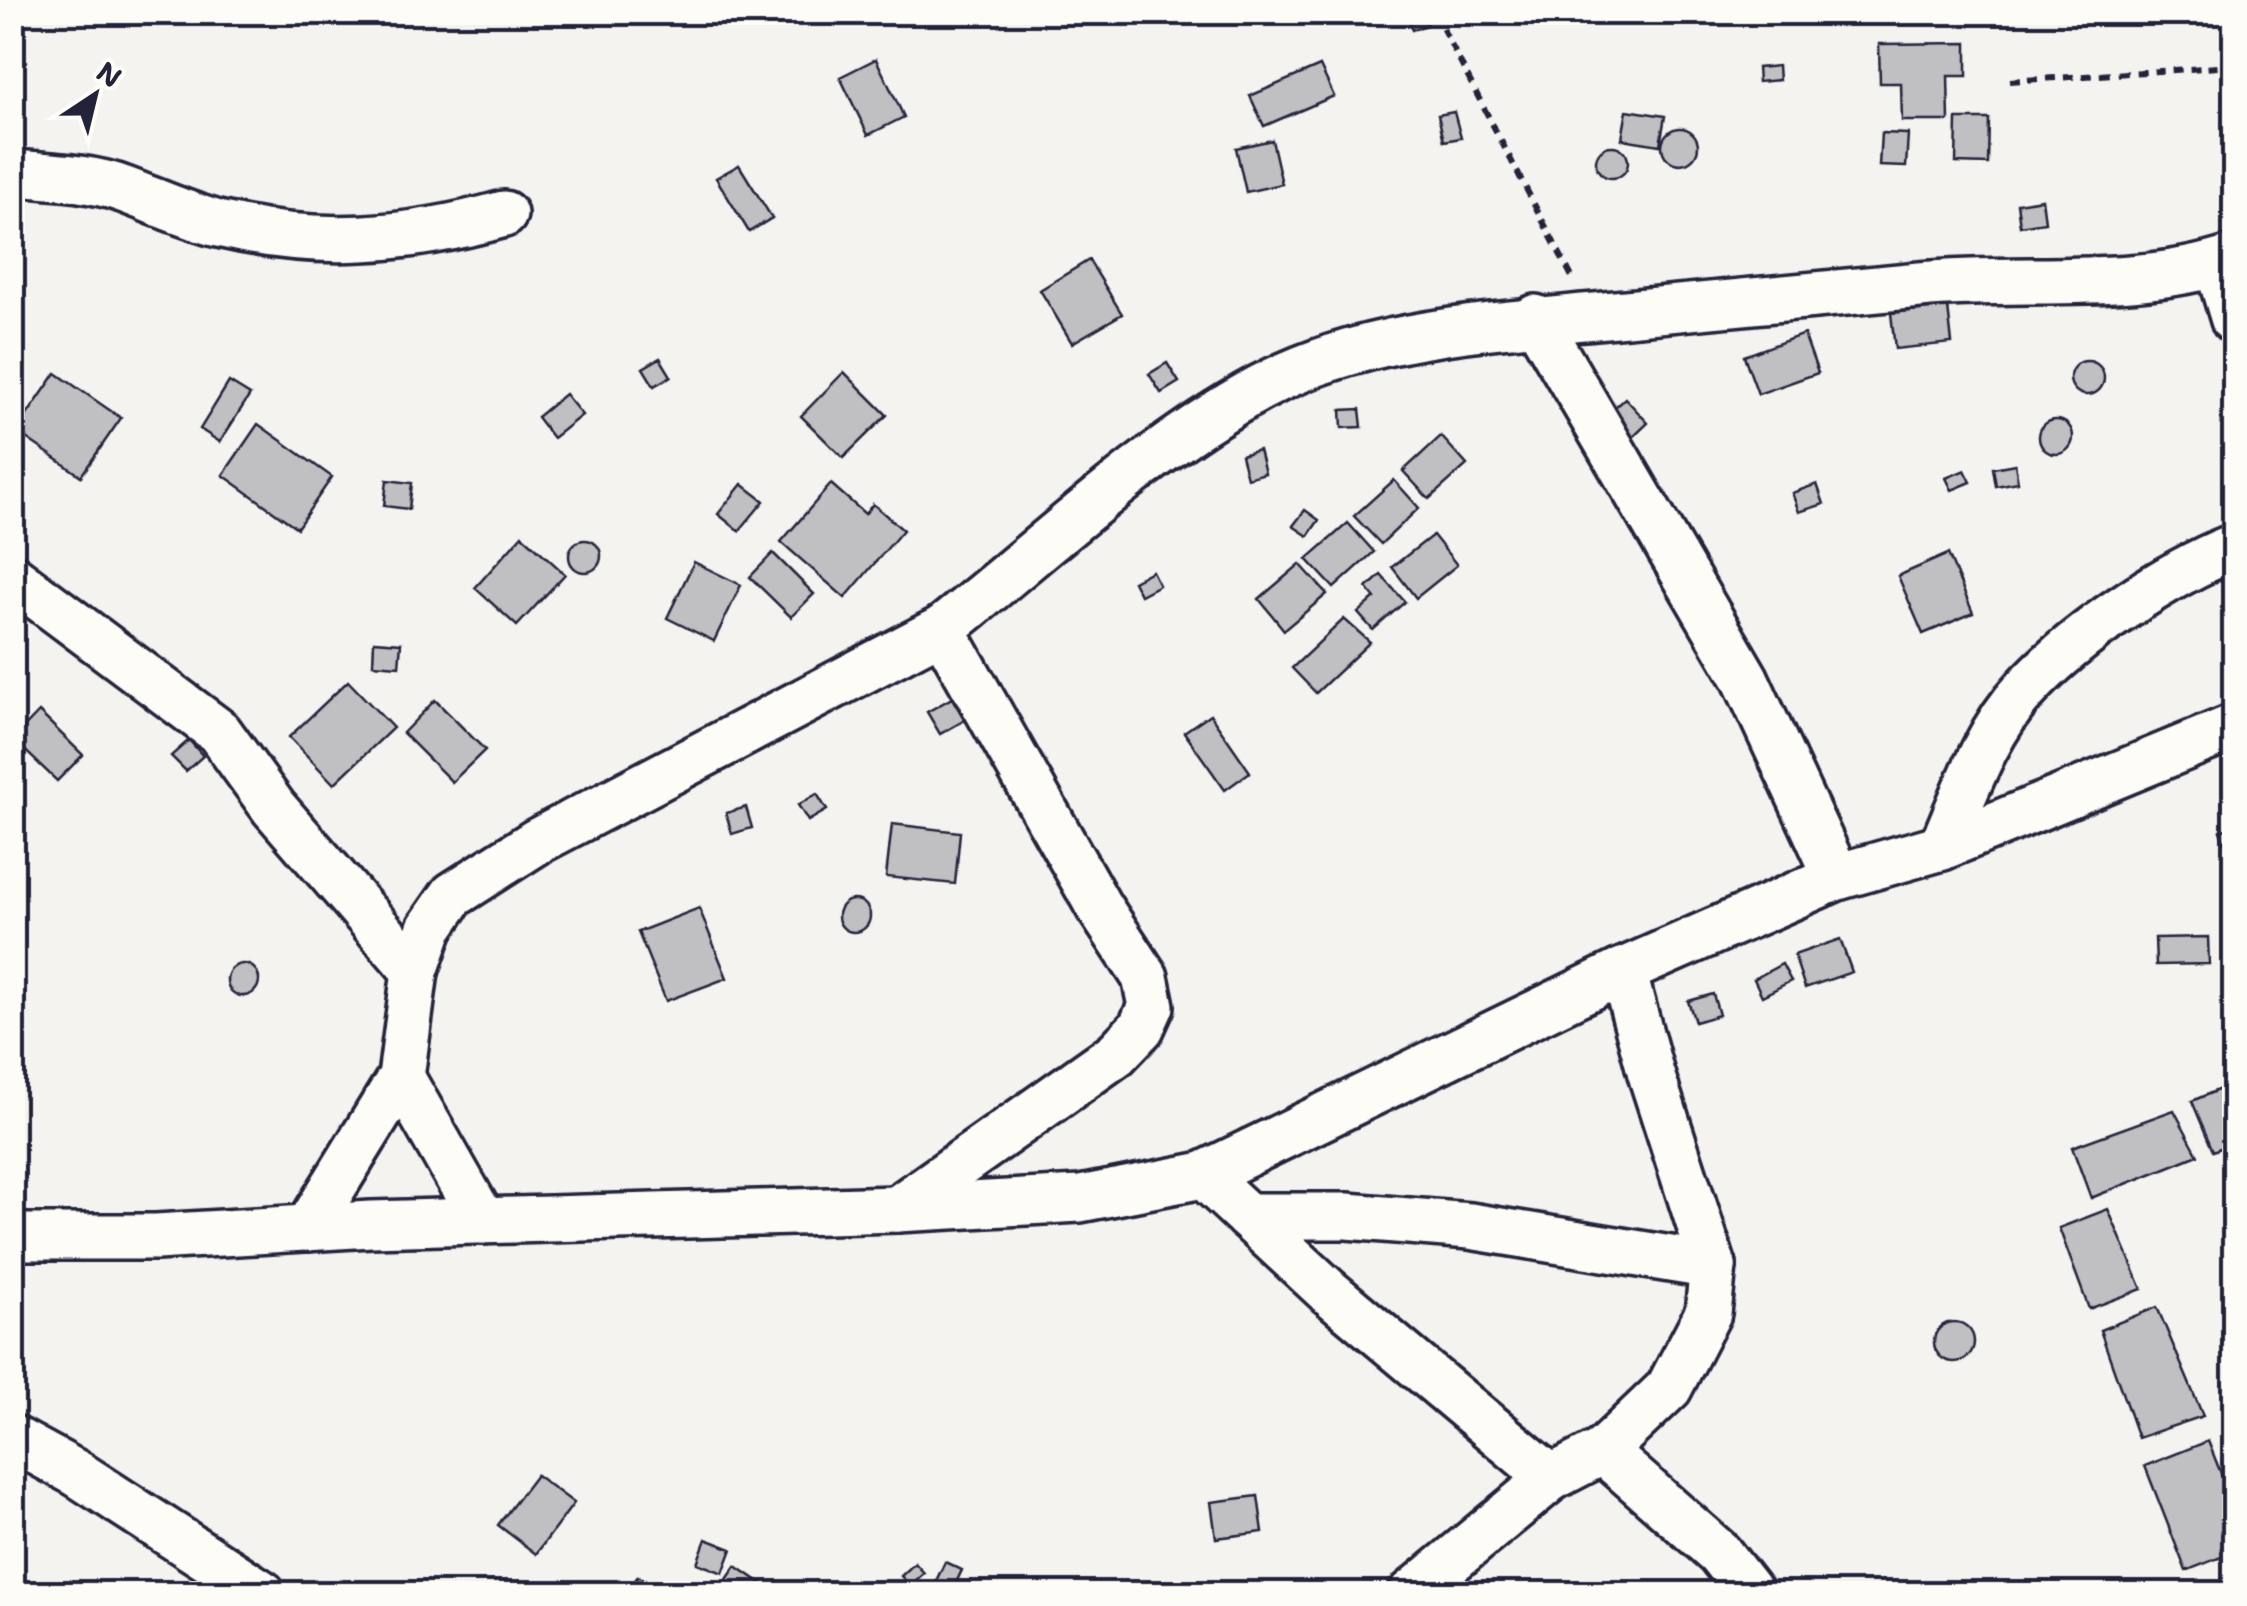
<svg xmlns="http://www.w3.org/2000/svg" width="2247" height="1606" font-family="'Shantell Sans',sans-serif">
<rect width="100%" height="100%" fill="#f4f3ef"/>
<filter id="ink" filterUnits="userSpaceOnUse"><feTurbulence type="fractalNoise" baseFrequency=".01" numOctaves="2"/><feDisplacementMap in="SourceGraphic" scale="20" xChannelSelector="R" yChannelSelector="G"/><feConvolveMatrix kernelMatrix="1 2 1 2 8 2 1 2 1" color-interpolation-filters="sRGB"/></filter>
<g filter="url(#ink)">
<g fill="#c0bfc2" stroke="#22223b" stroke-width="2.5">
<polygon points="1424,12 1427,25 1412,30 1407,13"/>
<polygon points="1967,43 1967,76 1948,76 1949,121 1902,121 1901,83 1880,83 1879,44"/>
<polygon points="876,59 904,117 868,135 840,77"/>
<polygon points="1320,66 1334,96 1264,126 1250,96"/>
<polygon points="1778,66 1779,80 1758,82 1757,68"/>
<polygon points="1627,110 1665,116 1660,145 1622,139"/>
<polygon points="1454,112 1461,138 1444,141 1438,115"/>
<polygon points="1957,119 1989,119 1988,164 1956,163"/>
<circle cx="1680" cy="146" r="18"/>
<polygon points="1881,133 1908,134 1906,167 1879,166"/>
<polygon points="1272,140 1282,184 1246,192 1236,148"/>
<circle cx="1612" cy="162" r="16"/>
<polygon points="739,165 772,218 749,232 716,178"/>
<polygon points="2042,199 2045,222 2020,226 2017,203"/>
<polygon points="1089,260 1122,314 1072,343 1040,290"/>
<polygon points="1948,307 1952,343 1895,349 1891,313"/>
<polygon points="1804,334 1818,373 1758,394 1744,356"/>
<polygon points="660,358 671,376 654,386 643,368"/>
<circle cx="2087" cy="378" r="17"/>
<polygon points="1167,363 1179,382 1161,393 1149,374"/>
<polygon points="844,372 887,415 843,458 801,416"/>
<polygon points="56,373 121,418 81,476 16,431"/>
<polygon points="229,382 250,395 220,442 200,429"/>
<polygon points="565,394 582,415 553,438 537,417"/>
<polygon points="1625,398 1648,423 1628,442 1605,416"/>
<polygon points="1360,409 1362,427 1342,428 1341,410"/>
<circle cx="2056" cy="437" r="17"/>
<polygon points="258,424 332,477 297,528 223,475"/>
<polygon points="1441,436 1467,465 1429,499 1403,471"/>
<polygon points="1259,450 1265,473 1247,478 1241,455"/>
<polygon points="2015,464 2018,482 1996,486 1993,468"/>
<polygon points="1965,470 1971,482 1952,490 1946,478"/>
<polygon points="387,480 412,483 409,509 384,506"/>
<polygon points="1394,480 1419,508 1381,544 1354,516"/>
<polygon points="742,484 764,501 739,531 718,514"/>
<polygon points="831,484 865,514 873,504 903,530 845,598 781,542"/>
<polygon points="1817,484 1824,504 1799,512 1792,493"/>
<polygon points="1305,510 1319,520 1308,536 1293,526"/>
<polygon points="1348,523 1374,552 1334,588 1307,559"/>
<polygon points="522,535 565,574 517,626 475,588"/>
<polygon points="1433,535 1457,565 1416,598 1392,567"/>
<circle cx="585" cy="556" r="16"/>
<polygon points="773,553 814,594 791,617 750,577"/>
<polygon points="1948,554 1973,613 1923,634 1898,576"/>
<polygon points="694,562 741,585 714,641 667,618"/>
<polygon points="1300,564 1327,594 1284,630 1259,599"/>
<polygon points="1152,571 1159,585 1140,595 1133,581"/>
<polygon points="1381,575 1405,602 1373,630 1358,613 1375,598 1367,588"/>
<polygon points="1344,619 1370,642 1316,693 1292,668"/>
<polygon points="374,641 401,643 399,666 373,664"/>
<polygon points="348,681 393,728 334,784 289,737"/>
<polygon points="952,698 965,720 940,734 927,712"/>
<polygon points="435,700 485,750 452,782 403,733"/>
<polygon points="39,712 83,755 57,781 13,739"/>
<polygon points="1210,714 1250,772 1225,790 1184,732"/>
<polygon points="189,740 203,756 186,771 171,756"/>
<polygon points="817,794 827,810 808,821 798,805"/>
<polygon points="746,807 752,828 732,834 726,813"/>
<polygon points="892,824 960,832 955,884 886,877"/>
<polygon points="2234,826 2234,866 2220,831"/>
<circle cx="854" cy="916" r="16"/>
<polygon points="699,908 727,978 666,1001 638,932"/>
<polygon points="2208,937 2209,964 2156,965 2155,938"/>
<polygon points="1840,939 1852,972 1805,988 1794,955"/>
<circle cx="243" cy="980" r="16"/>
<polygon points="1782,964 1791,981 1762,996 1754,979"/>
<polygon points="1713,994 1719,1015 1695,1022 1688,1001"/>
<polygon points="2234,1083 2234,1142 2213,1151 2192,1101"/>
<polygon points="2174,1110 2198,1155 2091,1198 2072,1147"/>
<polygon points="2108,1209 2142,1289 2089,1309 2059,1228"/>
<polygon points="2157,1307 2203,1416 2138,1438 2100,1330"/>
<circle cx="1954" cy="1342" r="20"/>
<polygon points="2208,1441 2234,1506 2234,1552 2186,1571 2145,1466"/>
<polygon points="536,1475 574,1503 536,1554 498,1525"/>
<polygon points="1258,1496 1263,1532 1216,1538 1211,1502"/>
<polygon points="706,1539 732,1549 723,1573 697,1563"/>
<polygon points="945,1562 962,1570 953,1589 936,1581"/>
<polygon points="915,1563 924,1573 910,1586 901,1576"/>
<polygon points="736,1566 777,1594 717,1594"/>
<polygon points="638,1576 664,1594 626,1594"/>
</g>
<g fill="none" stroke-linecap="round" stroke-linejoin="round">
<defs>
<g id="street">
<path d="M 12,173 C 50,176 90,177 125,190 C 157,202 185,215 218,224 C 316,248 408,241 504,214"/>
<polyline points="2217,264 2234,320"/>
<polyline points="1535,318 1745,678 1837,877"/>
<polyline points="12,577 219,732 274,808 415,971"/>
<path d="M 1942,847 C 1965,794 1985,733 2025,690 C 2075,635 2166,574 2234,547"/>
<polyline points="401,1077 483,1221"/>
<polyline points="1203,1175 1328,1291 1551,1478 1603,1451 1719,1553 1751,1594"/>
<path d="M 897,1209 L 1116,1054 L 1141,1028 L 1151,1006 L 1145,977 L 1099,907 L 942,629 C 1043,549 1147,449 1260,388 C 1364,332 1490,326 1605,315 C 1710,305 1815,295 1920,285 C 2024,275 2134,292 2234,258"/>
<polyline points="1247,1216 1347,1216 1470,1226 1713,1266"/>
<polyline points="308,1228 401,1077 415,971 430,928 453,895 536,842 942,629"/>
<polyline points="12,1237 156,1237 371,1224 897,1209 1080,1199 1203,1175 1623,971 1837,877 1942,847 2234,727"/>
<polyline points="12,1438 78,1474 263,1594"/>
<polyline points="1603,1451 1669,1388 1708,1313 1713,1266 1651,1074 1623,971"/>
<polyline points="1411,1594 1551,1478"/>
</g>
</defs>
<use href="#street" stroke="#22223b" stroke-width="52"/>
<g stroke="#22223b" stroke-width="6" stroke-dasharray="10 8" stroke-linecap="butt">
<polyline points="1434,12 1572,277"/>
<polyline points="2010,81 2234,66"/>
</g>
<use href="#street" stroke="#fdfcf7" stroke-width="45"/>
</g>
</g>
<rect width="2247" height="1606" fill="none" stroke="#fdfcf7" stroke-width="50"/>
<rect x="25" y="25" width="2197" height="1556" fill="none" stroke="#22223b" stroke-width="4" filter="url(#ink)"/>
<g transform="translate(95 95) rotate(35)" stroke="#fdfcf7" stroke-width="8" paint-order="stroke">
<path d="M0-8L18 38L0 25L-18 38Z" fill="#22223b"/>
<text y="-15" font-size="28" font-weight="bold" text-anchor="middle" fill="#22223b">N</text>
</g>
</svg>
